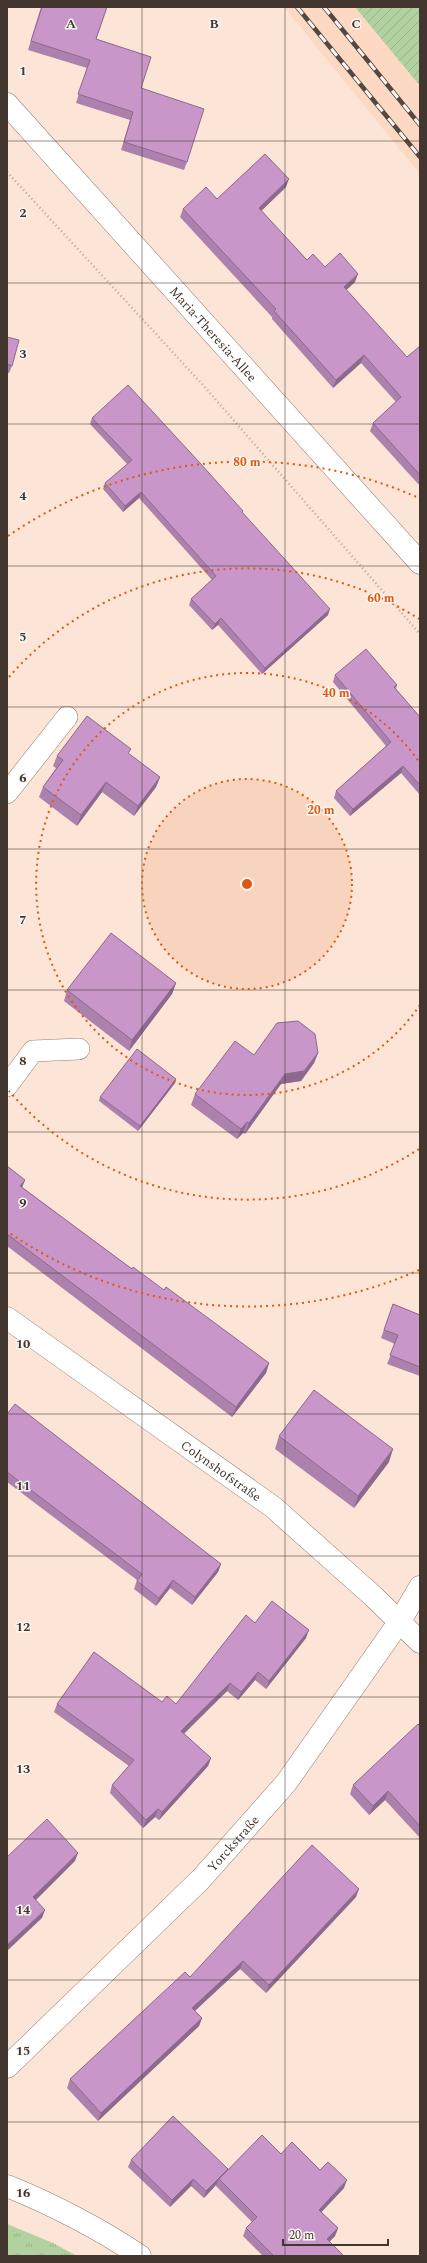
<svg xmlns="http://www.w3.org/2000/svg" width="427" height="2263" font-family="Spectral,serif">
<defs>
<pattern id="park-tufts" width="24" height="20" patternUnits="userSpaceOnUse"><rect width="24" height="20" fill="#b1d1a0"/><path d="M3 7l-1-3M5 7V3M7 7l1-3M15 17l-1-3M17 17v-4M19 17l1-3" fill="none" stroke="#99b48a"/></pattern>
<pattern id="garden-furrows" width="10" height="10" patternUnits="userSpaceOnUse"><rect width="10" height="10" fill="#b1d1a0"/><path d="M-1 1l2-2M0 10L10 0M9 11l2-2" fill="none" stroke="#99b48a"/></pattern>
</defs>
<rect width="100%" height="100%" fill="#fce4d6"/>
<polygon fill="#fdd9c3" points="284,7 355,7 420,86 420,174"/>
<polygon fill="url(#park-tufts)" points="7,2224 53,2243 77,2256 7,2256"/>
<polygon fill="url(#garden-furrows)" points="355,7 420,7 420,86"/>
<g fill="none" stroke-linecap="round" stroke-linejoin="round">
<defs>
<g id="lane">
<polyline points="7,793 67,717"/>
<polyline points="7,1086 33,1051 79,1049"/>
</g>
<g id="street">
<path id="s1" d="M 7,104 L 420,563"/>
<path id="s2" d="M 7,1318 L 273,1507 L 373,1596 L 420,1642"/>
<path id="s3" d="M 7,2067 L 201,1879 L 286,1783 L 400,1621 L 420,1587"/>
</g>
<path id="secondary" d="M 7,2186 C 50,2203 102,2230 140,2256"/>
</defs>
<use href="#lane" stroke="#977d6d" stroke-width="22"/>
<use href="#street" stroke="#977d6d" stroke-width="23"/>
<use href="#secondary" stroke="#977d6d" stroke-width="23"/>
<polyline stroke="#b9a599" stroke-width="2.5" stroke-dasharray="1 3" stroke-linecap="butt" points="7,172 202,384 420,634"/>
<use href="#lane" stroke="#fff" stroke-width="21"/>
<use href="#street" stroke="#fff" stroke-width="22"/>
<use href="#secondary" stroke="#fff" stroke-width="22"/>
<defs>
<g id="rail">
<polyline points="297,7 420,157"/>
<polyline points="324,7 420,125"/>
</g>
</defs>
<use href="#rail" stroke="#554840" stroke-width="4.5"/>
<use href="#rail" stroke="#fbf6f2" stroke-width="3" stroke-dasharray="9" stroke-linecap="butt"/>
</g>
<g fill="#ac81ad">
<polygon points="41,7 107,7 96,39 141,88 187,162 184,170 121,150 130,120 76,103 87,68 28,50"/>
<polygon points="286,187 261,211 307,260 325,267 355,282 346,290 407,357 420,346 420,486 370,431 373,423 396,402 361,363 333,388 272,319 272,317 180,217 183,209 217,199"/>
<polygon points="7,337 12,366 9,373 7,373"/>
<polygon points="92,418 243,511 242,512 328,615 262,674 218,625 212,630 189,605 191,599 212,580 139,498 123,512 103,489 105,483 127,464 90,424"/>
<polygon points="335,675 397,685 396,689 420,717 420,795 401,773 350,816 334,798 336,791 386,746 333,682"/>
<polygon points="129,754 160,777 156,787 134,816 102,792 77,826 39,797 43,787 56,768 53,766 57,756"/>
<polygon points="176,983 172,994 129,1051 64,1001 67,990"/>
<polygon points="318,1053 314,1063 301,1081 281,1084 245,1134 243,1133 237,1139 191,1105 195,1094 254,1055"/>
<polygon points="176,1079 175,1083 138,1131 99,1101 100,1097"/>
<polygon points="7,1166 25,1180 22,1187 132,1269 269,1363 266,1373 232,1417 7,1246"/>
<polygon points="393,1304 420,1315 420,1376 387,1364 395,1344 381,1338"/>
<polygon points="7,1414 221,1564 218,1572 192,1605 170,1588 156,1606 134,1589 137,1580 7,1482"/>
<polygon points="279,1436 389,1462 354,1508 275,1449"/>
<polygon points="255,1623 306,1638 266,1689 255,1680 238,1700 227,1691 184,1734 211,1758 208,1766 159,1820 155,1817 143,1828 110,1793 112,1785 129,1766 54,1712 57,1704 162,1702 176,1704"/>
<polygon points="420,1726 420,1838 385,1800 369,1815 350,1794 353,1785"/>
<polygon points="356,1897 266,1993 240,1969 195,2011 202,2018 199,2026 98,2121 67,2088 70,2079 190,1977"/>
<polygon points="281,2154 320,2170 344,2188 321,2212 338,2228 335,2236 329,2242 344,2256 263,2256 243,2236 246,2228 252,2222 216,2186 216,2185 204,2198 191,2186 170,2207 128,2167 131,2160 228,2169"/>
</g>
<g fill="#8c698d">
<polygon points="289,179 286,187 256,216 259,208"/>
<polygon points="358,274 355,282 341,295 344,287"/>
<polygon points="364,355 361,363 333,388 336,380"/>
<polygon points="141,492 139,498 123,512 125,506"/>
<polygon points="330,609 328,615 262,674 265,668"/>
<polygon points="221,618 218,625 212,630 215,624"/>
<polygon points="403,766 401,773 350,816 353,809"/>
<polygon points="160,777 156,787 134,816 138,806"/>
<polygon points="106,782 102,792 77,826 81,815"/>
<polygon points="176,983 172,994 129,1051 132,1040"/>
<polygon points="318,1053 314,1063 301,1081 281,1084 245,1134 249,1123 285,1074"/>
<polygon points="176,1079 175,1083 138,1131 140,1126"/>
<polygon points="247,1122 243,1133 237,1139 241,1129"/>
<polygon points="25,1180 21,1190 20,1186"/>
<polygon points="269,1363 266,1373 232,1417 236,1407"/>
<polygon points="393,1449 389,1462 354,1508 358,1496"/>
<polygon points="221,1564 218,1572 192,1605 195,1597"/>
<polygon points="173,1580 170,1588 156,1606 159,1598"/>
<polygon points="309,1630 306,1638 266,1689 269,1681"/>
<polygon points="258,1672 255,1680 238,1700 241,1692"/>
<polygon points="230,1683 227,1691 178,1739 181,1731"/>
<polygon points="211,1758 208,1766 159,1820 162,1812"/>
<polygon points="388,1791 385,1800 369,1815 373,1806"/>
<polygon points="158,1809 155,1817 143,1828 146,1820"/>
<polygon points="78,1853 75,1861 30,1906 33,1897"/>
<polygon points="359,1889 356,1897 266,1993 269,1985"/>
<polygon points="45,1910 42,1918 7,1951 7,1945"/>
<polygon points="243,1961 240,1969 189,2016 192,2008"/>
<polygon points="202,2018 199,2026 98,2121 101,2113"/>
<polygon points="228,2169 219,2179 216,2185 204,2198 206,2191"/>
<polygon points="193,2179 191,2186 170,2207 172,2200"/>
<polygon points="347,2180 344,2188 316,2218 319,2210"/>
<polygon points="338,2228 335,2236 324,2247 327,2239"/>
</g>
<g fill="#c896c9" stroke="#8c698d">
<polygon points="42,7 107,7 96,39 151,57 141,88 204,109 187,162 124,142 133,112 78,94 90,60 31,41"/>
<polygon points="265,154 289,179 259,208 307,260 313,254 325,267 340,253 358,274 344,287 407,357 420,346 420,475 373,423 401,397 364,355 336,380 274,311 276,309 183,209 206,187 217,199"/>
<polygon points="7,337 19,340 12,366 7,364"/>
<polygon points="128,385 200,463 243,511 242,512 330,609 265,668 221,618 215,624 191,599 216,576 141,492 125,506 105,483 132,460 92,418"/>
<polygon points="366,649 397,685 394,687 420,717 420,785 403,766 353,809 336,791 391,742 335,675"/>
<polygon points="87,716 131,749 128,753 160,777 138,806 106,782 81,815 43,787 63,760 57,756"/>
<polygon points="111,933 176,983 132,1040 67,990"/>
<polygon points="298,1021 315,1034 318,1053 304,1071 285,1074 249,1123 247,1122 241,1129 195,1094 235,1041 254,1055 277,1023"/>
<polygon points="137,1049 176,1079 140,1126 100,1097"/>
<polygon points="7,1166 25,1180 20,1186 132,1269 133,1267 164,1290 166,1287 269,1363 236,1407 7,1234"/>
<polygon points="393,1304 420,1315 420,1367 390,1355 398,1335 384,1330"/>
<polygon points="314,1390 393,1449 358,1496 279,1436"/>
<polygon points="15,1404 221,1564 195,1597 173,1580 159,1598 137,1581 142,1574 7,1472 7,1414"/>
<polygon points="272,1601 309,1630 269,1681 258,1672 241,1692 230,1683 181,1731 211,1758 162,1812 158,1809 146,1820 112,1785 134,1760 57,1704 94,1652 162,1702 167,1696 176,1704 246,1615 255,1623"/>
<polygon points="418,1724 420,1726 420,1826 388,1791 373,1806 353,1785"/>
<polygon points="47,1819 78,1853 33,1897 45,1910 7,1945 7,1857"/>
<polygon points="312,1845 359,1889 269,1985 243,1961 192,2008 202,2018 101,2113 70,2079 185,1972 190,1977"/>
<polygon points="173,2116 228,2169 206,2191 193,2179 172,2200 131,2160"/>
<polygon points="262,2135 281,2154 292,2142 320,2170 328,2162 347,2180 319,2210 338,2228 327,2239 344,2256 274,2256 246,2228 257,2217 219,2179"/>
</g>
<path fill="none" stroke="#42362f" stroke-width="1" stroke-opacity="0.55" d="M 142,7 L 142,2256M 285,7 L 285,2256M 7,141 L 420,141M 7,283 L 420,283M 7,424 L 420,424M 7,566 L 420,566M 7,707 L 420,707M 7,849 L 420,849M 7,990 L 420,990M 7,1132 L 420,1132M 7,1273 L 420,1273M 7,1414 L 420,1414M 7,1556 L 420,1556M 7,1697 L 420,1697M 7,1839 L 420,1839M 7,1980 L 420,1980M 7,2122 L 420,2122"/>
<circle cx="247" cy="884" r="105" fill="#e0570e" fill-opacity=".12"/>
<g fill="none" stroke="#e0570e" stroke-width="2" stroke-dasharray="2 4">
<circle cx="247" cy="884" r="105"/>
<path d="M420 1005A211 211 0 1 1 420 763"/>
<path d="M419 1149A316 316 0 0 1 9 1091M9 677A316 316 0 0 1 419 619"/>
<path d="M419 1270A422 422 0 0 1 8 1232M8 536A422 422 0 0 1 419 498"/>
</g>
<g text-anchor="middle" stroke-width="3" stroke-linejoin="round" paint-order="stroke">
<g font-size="13" fill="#42362f" stroke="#fbf6f2">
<text dy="5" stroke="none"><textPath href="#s1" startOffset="309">Maria-Theresia-Allee</textPath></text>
<text dy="5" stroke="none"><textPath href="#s2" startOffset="263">Colynshofstraße</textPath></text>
<text dy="5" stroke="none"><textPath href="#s3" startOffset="318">Yorckstraße</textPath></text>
</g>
</g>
<g font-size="13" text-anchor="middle" font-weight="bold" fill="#42362f" stroke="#fbf6f2" stroke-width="3" stroke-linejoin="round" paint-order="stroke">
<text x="71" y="28">A</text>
<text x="214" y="28">B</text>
<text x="356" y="28">C</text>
<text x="23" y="75">1</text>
<text x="23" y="217">2</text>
<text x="23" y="358">3</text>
<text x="23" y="500">4</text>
<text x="23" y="641">5</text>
<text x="23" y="782">6</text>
<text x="23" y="924">7</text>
<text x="23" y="1065">8</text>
<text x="23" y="1207">9</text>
<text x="23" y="1348">10</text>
<text x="23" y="1490">11</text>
<text x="23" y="1631">12</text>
<text x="23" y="1773">13</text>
<text x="23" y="1914">14</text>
<text x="23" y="2055">15</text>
<text x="23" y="2197">16</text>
</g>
<circle cx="247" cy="884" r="6" fill="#e0570e" stroke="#fbf6f2" stroke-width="2"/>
<g font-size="12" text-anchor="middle" font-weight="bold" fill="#e0570e" stroke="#fbf6f2" stroke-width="3" stroke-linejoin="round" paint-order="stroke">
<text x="247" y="466">80 m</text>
<text x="381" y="602">60 m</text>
<text x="336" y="697">40 m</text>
<text x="321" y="814">20 m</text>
</g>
<rect width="427" height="2263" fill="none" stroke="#42362f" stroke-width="16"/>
<path d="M283 2239v6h105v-6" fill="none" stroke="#42362f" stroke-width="2"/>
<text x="289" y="2239" font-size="12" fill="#42362f" stroke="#fbf6f2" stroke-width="3" paint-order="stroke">20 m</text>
</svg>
